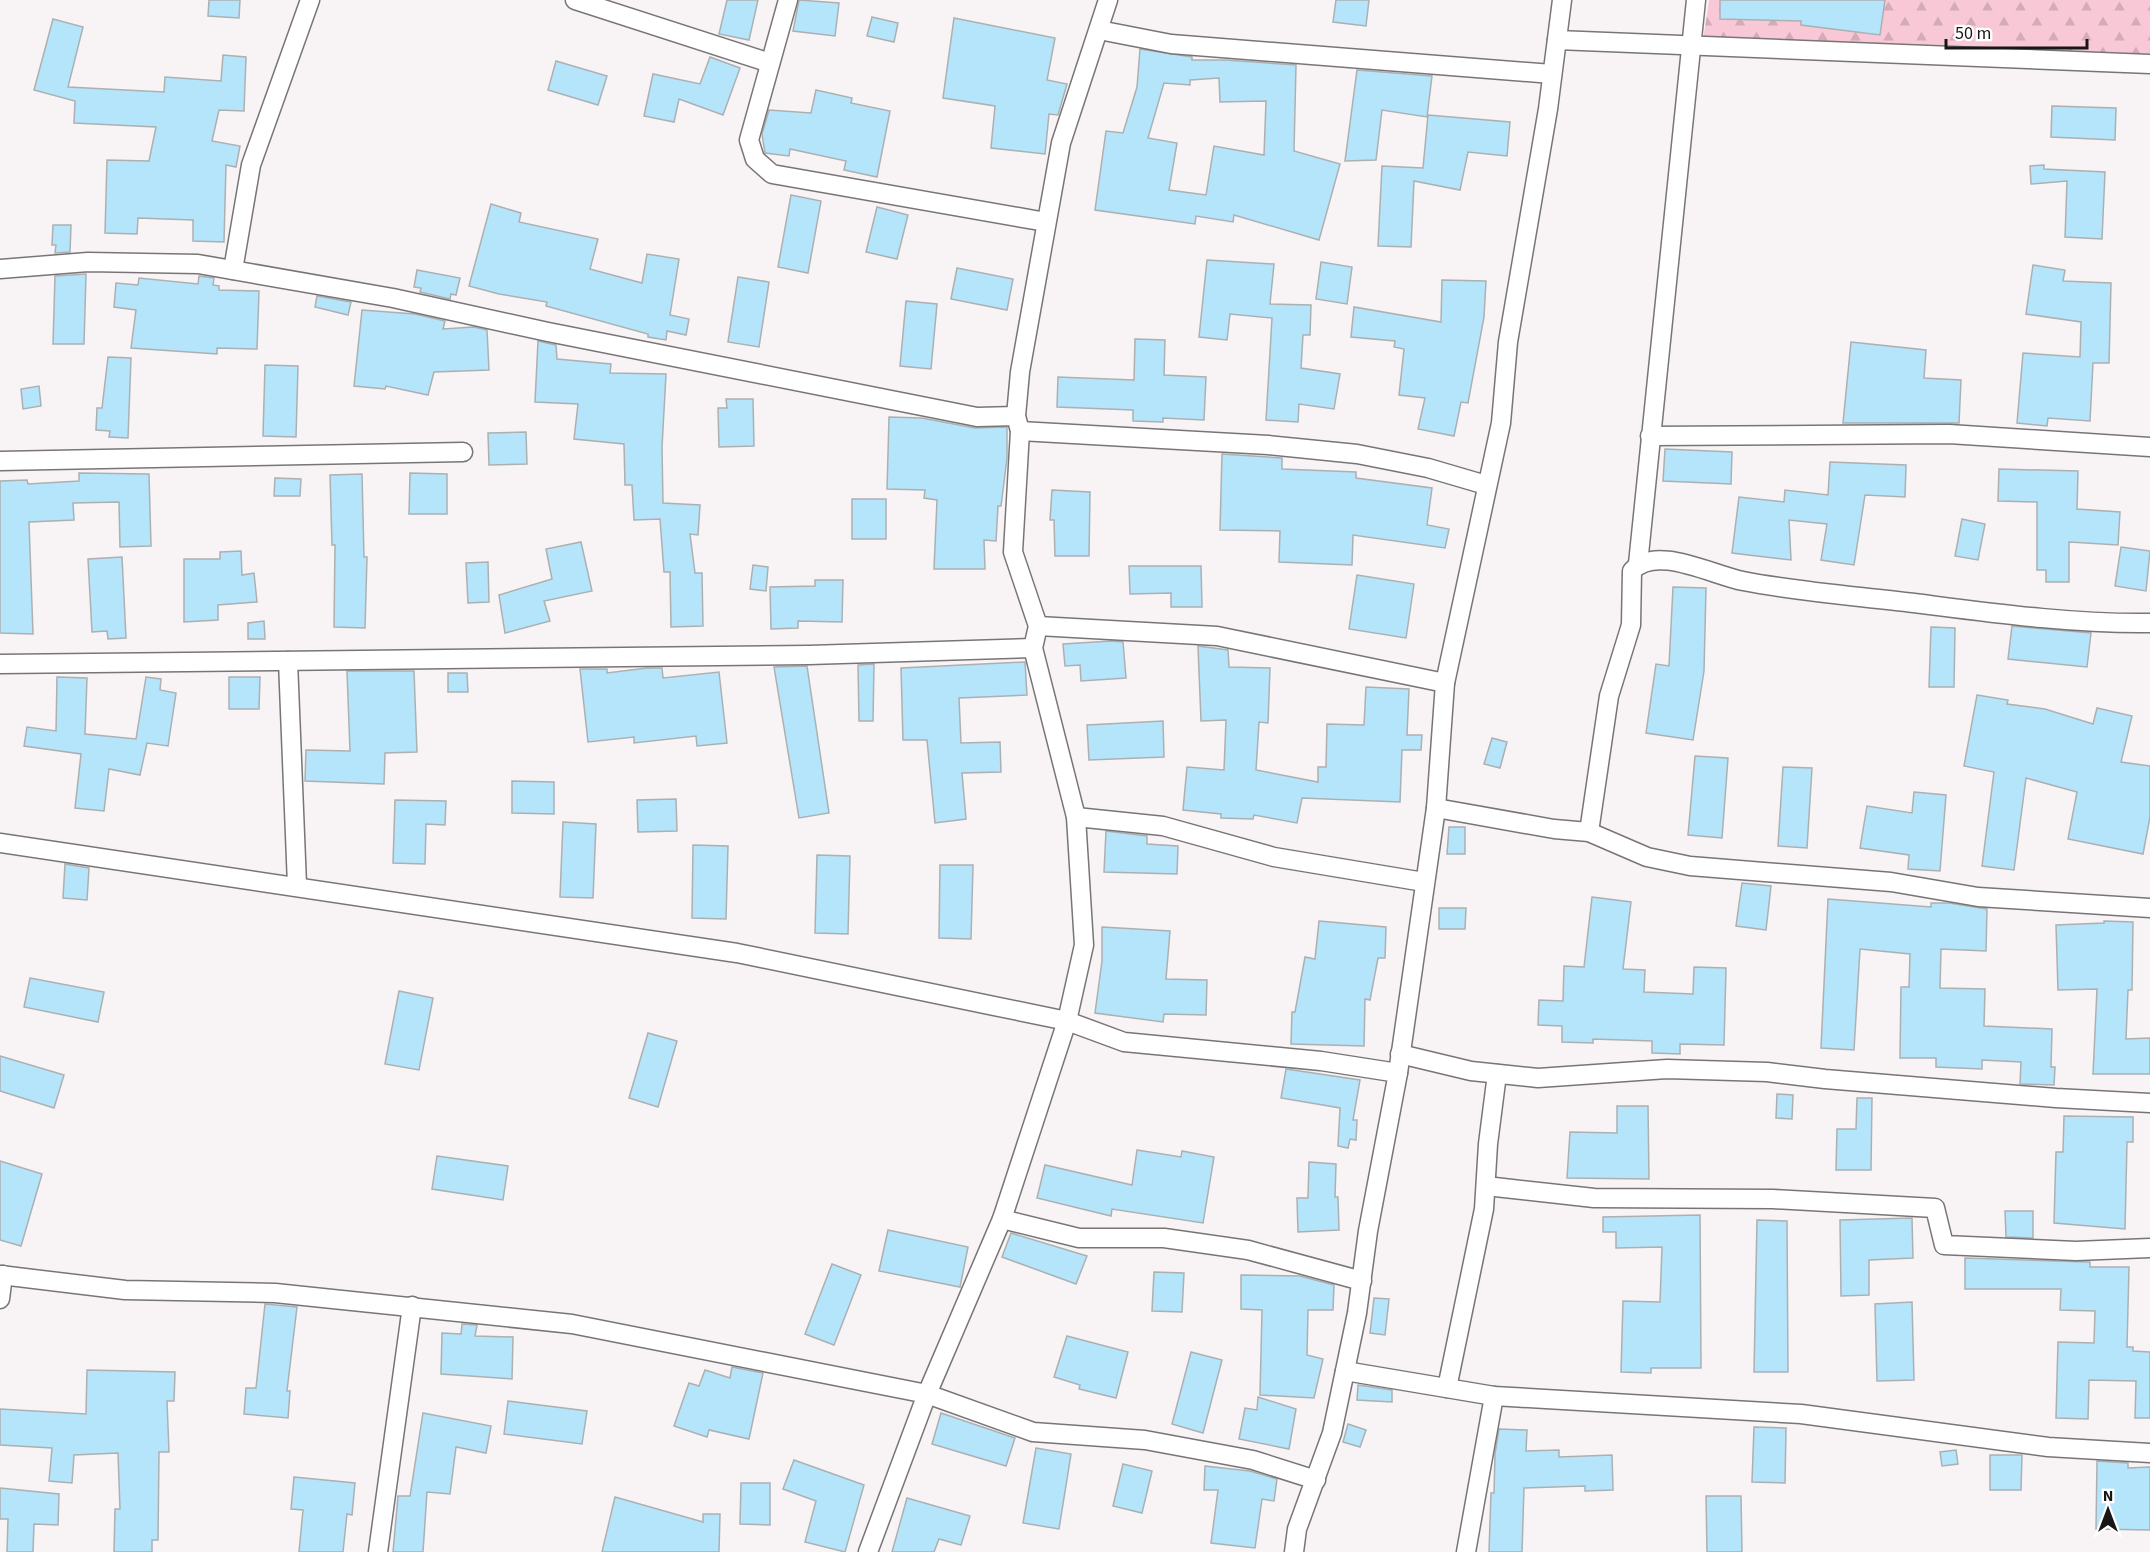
<svg xmlns="http://www.w3.org/2000/svg" width="2150" height="1552" font-family="'Source Sans 3',sans-serif">
<defs>
<pattern id="forest-firs" width="22" height="20" patternUnits="userSpaceOnUse" patternTransform="scale(1.5)"><rect width="22" height="20" fill="#f8c8d7"/><path d="M5 1l3.5 6h-7zM16 11l3.5 6h-7z" fill="#d4abb8"/></pattern>
</defs>
<rect width="100%" height="100%" fill="#f8f3f5"/>
<polygon fill="url(#forest-firs)" points="1709,0 2150,0 2150,61 1702,47"/>
<g fill="#b5e5fb" stroke="#acb0b2" stroke-width="1.5" fill-rule="evenodd">
<polygon points="209,0 240,0 239,18 208,16"/>
<polygon points="727,0 758,0 749,40 719,34"/>
<polygon points="799,0 839,3 835,36 793,31"/>
<polygon points="1336,0 1369,0 1366,26 1333,22"/>
<polygon points="1720,0 1885,0 1880,35 1801,25 1801,21 1720,19"/>
<polygon points="872,17 898,23 894,42 867,36"/>
<polygon points="954,18 1055,38 1047,80 1067,84 1058,115 1049,114 1045,154 991,148 995,106 943,98"/>
<polygon points="53,19 83,27 68,87 164,92 165,77 221,81 223,55 246,57 244,111 219,110 212,141 240,146 236,167 226,165 224,242 193,241 193,220 138,218 137,234 105,233 107,160 149,161 156,127 74,123 75,101 34,90"/>
<path d="M 1140,49 L 1192,57 L 1192,60 L 1226,60 L 1296,65 L 1294,151 L 1340,164 L 1319,240 L 1234,215 L 1233,222 L 1196,216 L 1195,224 L 1095,210 L 1106,131 L 1123,133 L 1137,87 ZM 1219,78 L 1220,102 L 1266,101 L 1264,155 L 1214,146 L 1206,195 L 1169,190 L 1177,143 L 1148,138 L 1164,83 L 1190,85 L 1190,80 Z"/>
<polygon points="710,57 740,68 723,115 679,99 674,122 644,116 653,74 700,84"/>
<polygon points="556,61 607,76 598,105 548,90"/>
<polygon points="1357,70 1432,76 1427,117 1382,110 1376,160 1345,161"/>
<polygon points="816,90 852,98 851,103 890,111 877,177 844,170 846,161 790,149 789,156 765,153 762,134 769,110 811,113"/>
<polygon points="2052,106 2116,108 2115,140 2051,137"/>
<polygon points="1428,115 1510,122 1507,156 1468,152 1460,190 1414,181 1411,247 1378,246 1382,166 1423,168"/>
<polygon points="2044,165 2044,169 2105,172 2102,239 2065,237 2067,181 2031,184 2030,166"/>
<polygon points="791,195 821,201 808,273 778,267"/>
<polygon points="491,204 521,213 519,222 598,239 590,269 642,283 647,254 679,259 670,315 689,319 686,335 667,331 666,340 648,337 648,334 546,306 547,302 499,294 469,286"/>
<polygon points="877,207 908,215 897,259 866,252"/>
<polygon points="53,225 71,225 70,252 55,253 56,245 52,245"/>
<polygon points="1207,260 1274,264 1270,304 1311,305 1310,335 1303,335 1301,368 1340,374 1334,409 1299,404 1298,422 1266,420 1272,318 1230,314 1227,340 1199,337"/>
<polygon points="1321,262 1352,267 1347,304 1316,299"/>
<polygon points="2033,265 2065,270 2063,281 2111,283 2109,363 2093,363 2090,421 2048,418 2047,426 2017,423 2023,353 2080,357 2081,322 2026,314"/>
<polygon points="957,268 1013,279 1007,310 951,299"/>
<polygon points="417,270 460,278 456,295 451,294 450,299 420,292 421,288 414,287"/>
<polygon points="86,274 84,344 53,344 55,276"/>
<polygon points="199,276 214,278 213,285 219,286 219,290 259,291 257,349 217,348 217,354 131,348 136,310 114,307 116,283 138,285 139,278 198,284"/>
<polygon points="738,277 769,282 759,347 728,342"/>
<polygon points="1442,280 1486,281 1484,317 1468,403 1461,402 1454,436 1418,429 1425,398 1399,395 1404,349 1394,347 1395,341 1351,337 1354,307 1441,322"/>
<polygon points="317,296 351,302 348,315 315,307"/>
<polygon points="906,301 937,304 931,369 900,366"/>
<polygon points="362,310 415,314 445,321 443,329 474,327 487,330 489,370 434,372 428,395 386,386 385,389 354,386"/>
<polygon points="1135,339 1165,340 1164,375 1206,377 1204,420 1163,418 1163,422 1133,421 1133,410 1057,407 1058,377 1134,380"/>
<polygon points="538,341 556,345 557,359 611,364 610,373 666,374 662,447 663,503 700,505 698,535 690,534 695,573 702,573 703,626 671,627 670,572 664,572 660,519 634,520 632,485 625,485 624,444 574,439 578,404 535,402"/>
<polygon points="1851,342 1926,350 1924,378 1961,380 1959,423 1843,423"/>
<polygon points="108,357 131,358 128,438 109,437 110,431 96,430 97,408 102,408"/>
<polygon points="265,365 298,366 296,437 263,436"/>
<polygon points="39,386 41,406 23,409 21,389"/>
<polygon points="726,399 753,399 754,446 719,447 718,408 727,408"/>
<polygon points="889,417 922,418 975,428 1007,427 1007,458 1001,506 998,506 996,541 984,540 985,569 934,569 937,500 924,498 925,490 887,489"/>
<polygon points="526,432 527,464 489,465 488,433"/>
<polygon points="1665,449 1732,452 1731,484 1663,481"/>
<polygon points="1222,454 1282,458 1282,469 1356,472 1356,478 1432,488 1427,525 1449,529 1445,548 1353,535 1352,565 1279,562 1280,531 1220,530"/>
<polygon points="1830,462 1906,465 1905,497 1865,495 1854,565 1821,560 1827,524 1789,520 1791,560 1732,553 1739,497 1784,502 1785,490 1828,495"/>
<polygon points="1999,469 2078,471 2077,509 2120,512 2118,545 2069,542 2069,582 2046,582 2046,570 2037,570 2037,502 1998,501"/>
<polygon points="79,473 149,474 151,546 120,547 119,502 73,503 74,520 29,522 33,634 0,633 0,481 27,480 28,484 79,481"/>
<polygon points="410,473 447,474 447,514 409,514"/>
<polygon points="362,474 364,557 367,557 365,628 334,627 335,545 332,545 330,475"/>
<polygon points="275,478 301,479 300,496 274,496"/>
<polygon points="1052,490 1090,492 1089,556 1055,556 1054,520 1050,520"/>
<rect x="852" y="499" width="34" height="40"/>
<polygon points="1962,519 1985,524 1978,560 1955,556"/>
<polygon points="581,542 592,591 544,601 550,621 505,633 499,595 552,579 546,549"/>
<polygon points="2121,547 2150,551 2146,591 2115,586"/>
<polygon points="241,551 242,575 254,573 257,602 218,605 218,620 184,622 184,559 220,559 220,552"/>
<polygon points="122,557 126,638 108,639 107,631 92,632 88,559"/>
<polygon points="488,562 489,602 468,603 466,563"/>
<polygon points="753,565 768,567 766,591 750,589"/>
<polygon points="1129,566 1201,566 1202,607 1171,607 1171,593 1130,594"/>
<polygon points="1357,575 1414,584 1406,638 1349,629"/>
<polygon points="815,580 843,580 842,622 798,621 798,628 771,629 770,587 815,586"/>
<polygon points="1673,587 1706,588 1704,671 1693,740 1646,733 1656,664 1669,666"/>
<polygon points="264,621 265,639 248,639 248,623"/>
<polygon points="2012,626 2091,633 2087,667 2008,659"/>
<polygon points="1931,627 1955,628 1954,687 1929,687"/>
<polygon points="1111,641 1123,642 1126,678 1081,681 1080,665 1065,666 1063,644"/>
<polygon points="1198,646 1228,650 1229,667 1270,668 1268,723 1259,722 1256,770 1318,782 1318,767 1326,767 1327,724 1364,725 1366,687 1409,689 1407,735 1422,735 1421,750 1402,750 1400,802 1302,798 1297,823 1254,815 1253,819 1221,818 1221,814 1183,810 1187,767 1224,770 1226,720 1201,721"/>
<polygon points="1025,662 1027,695 959,698 961,743 1000,742 1001,772 962,773 966,819 935,823 927,740 903,740 901,668"/>
<polygon points="874,664 873,721 859,721 858,665"/>
<polygon points="807,666 829,813 799,818 774,667"/>
<polygon points="647,668 662,668 663,678 719,672 727,743 697,746 696,736 634,743 634,737 588,742 580,669 607,669 607,673"/>
<polygon points="347,671 414,671 417,752 385,753 384,784 305,781 306,750 350,751"/>
<polygon points="448,673 467,673 468,692 448,692"/>
<polygon points="57,677 87,678 85,734 136,739 146,677 161,679 160,690 176,693 168,746 147,743 140,775 109,769 104,811 75,808 81,754 24,746 27,727 56,731"/>
<polygon points="229,677 260,677 259,709 229,709"/>
<polygon points="1977,695 2008,700 2007,704 2045,709 2093,724 2097,708 2132,716 2121,762 2150,766 2150,817 2143,854 2068,839 2077,792 2026,778 2014,870 1982,866 1994,772 1964,766"/>
<polygon points="1163,721 1164,757 1089,760 1087,725"/>
<polygon points="1492,738 1507,742 1500,768 1484,764"/>
<polygon points="1695,756 1728,758 1722,838 1688,835"/>
<polygon points="1783,767 1812,768 1807,848 1778,846"/>
<polygon points="512,781 554,782 554,814 512,813"/>
<polygon points="1914,792 1946,795 1940,871 1908,869 1909,855 1860,848 1867,806 1912,813"/>
<polygon points="676,799 677,831 638,832 637,800"/>
<polygon points="395,800 446,801 445,825 426,824 425,864 393,863"/>
<polygon points="563,822 596,824 593,898 560,897"/>
<polygon points="1449,827 1465,827 1465,854 1447,854"/>
<polygon points="1106,831 1147,836 1147,844 1178,846 1177,874 1104,872"/>
<polygon points="693,845 728,846 726,919 692,918"/>
<polygon points="817,855 850,856 848,934 815,933"/>
<polygon points="65,864 89,868 87,900 63,898"/>
<polygon points="940,865 973,865 971,939 939,938"/>
<polygon points="1742,883 1771,886 1766,930 1736,926"/>
<polygon points="1592,897 1631,902 1623,969 1645,970 1644,992 1693,994 1694,967 1726,968 1724,1045 1680,1044 1680,1054 1652,1053 1652,1041 1593,1039 1593,1043 1562,1042 1562,1026 1538,1025 1539,1000 1563,1001 1564,966 1584,967"/>
<polygon points="1828,899 1931,907 1931,903 1949,903 1987,909 1986,951 1941,949 1940,988 1985,989 1984,1026 2052,1029 2051,1067 2055,1067 2054,1085 2020,1084 2021,1062 1982,1060 1982,1069 1936,1067 1936,1058 1900,1058 1901,987 1909,987 1910,954 1860,949 1854,1050 1821,1048"/>
<polygon points="1439,908 1466,908 1465,929 1439,929"/>
<polygon points="1319,921 1386,927 1385,958 1378,958 1370,1000 1365,999 1364,1046 1291,1044 1292,1012 1295,1012 1305,957 1315,959"/>
<polygon points="2104,921 2133,922 2132,990 2128,990 2126,1039 2150,1038 2150,1074 2093,1074 2097,989 2058,990 2056,925 2104,923"/>
<polygon points="1102,927 1170,931 1166,979 1207,980 1206,1015 1164,1014 1163,1022 1095,1013 1102,961"/>
<polygon points="30,978 104,992 98,1022 24,1007"/>
<polygon points="399,991 433,998 419,1070 385,1064"/>
<polygon points="648,1033 677,1041 658,1107 629,1098"/>
<polygon points="0,1056 64,1075 54,1108 0,1091"/>
<polygon points="1286,1069 1360,1080 1353,1120 1357,1120 1356,1140 1350,1139 1348,1148 1338,1146 1340,1108 1281,1098"/>
<polygon points="1777,1094 1793,1095 1792,1119 1776,1118"/>
<polygon points="1857,1098 1872,1098 1871,1170 1836,1170 1837,1129 1856,1129"/>
<polygon points="1617,1106 1648,1106 1649,1179 1567,1178 1570,1132 1617,1133"/>
<polygon points="2064,1116 2133,1117 2133,1142 2127,1142 2125,1229 2054,1223 2056,1152 2063,1152"/>
<polygon points="1137,1150 1181,1157 1182,1151 1214,1157 1203,1223 1112,1209 1111,1216 1037,1198 1045,1165 1132,1185"/>
<polygon points="437,1156 508,1166 503,1200 432,1189"/>
<polygon points="0,1161 42,1174 21,1246 0,1240"/>
<polygon points="1309,1162 1336,1164 1335,1197 1338,1197 1339,1230 1298,1232 1297,1198 1308,1198"/>
<polygon points="2005,1211 2033,1211 2033,1238 2006,1237"/>
<polygon points="1700,1215 1701,1368 1651,1368 1651,1373 1621,1372 1623,1301 1660,1302 1662,1247 1616,1248 1616,1232 1603,1232 1603,1217"/>
<polygon points="1912,1218 1913,1258 1869,1260 1869,1295 1841,1296 1840,1220"/>
<polygon points="1757,1220 1787,1221 1788,1372 1754,1372"/>
<polygon points="888,1230 968,1247 960,1287 879,1271"/>
<polygon points="1011,1233 1087,1256 1076,1284 1002,1257"/>
<polygon points="1965,1258 2090,1262 2090,1267 2129,1267 2127,1347 2133,1347 2133,1351 2150,1352 2150,1418 2135,1418 2136,1381 2089,1380 2088,1419 2056,1418 2058,1342 2094,1343 2095,1311 2060,1310 2061,1289 1965,1289"/>
<polygon points="832,1264 861,1275 834,1345 805,1334"/>
<polygon points="1154,1272 1184,1273 1182,1312 1152,1311"/>
<polygon points="1241,1275 1300,1276 1334,1285 1333,1310 1308,1310 1307,1355 1323,1359 1314,1398 1260,1395 1262,1310 1241,1309"/>
<polygon points="1374,1298 1389,1299 1385,1335 1370,1333"/>
<polygon points="1912,1302 1914,1380 1877,1381 1875,1304"/>
<polygon points="265,1304 297,1307 287,1391 290,1391 288,1418 244,1414 246,1388 256,1388"/>
<polygon points="462,1324 477,1325 475,1336 513,1337 512,1379 441,1374 442,1333 461,1334"/>
<polygon points="1067,1336 1128,1352 1116,1398 1079,1389 1080,1385 1054,1377"/>
<polygon points="1191,1352 1222,1360 1203,1433 1172,1424"/>
<polygon points="732,1367 763,1373 749,1439 709,1430 707,1437 674,1426 689,1383 699,1386 705,1370 730,1378"/>
<polygon points="87,1370 175,1372 174,1401 167,1401 169,1452 159,1452 158,1540 152,1540 152,1552 114,1552 115,1509 120,1509 118,1453 74,1455 72,1483 49,1481 52,1448 0,1445 0,1409 86,1414"/>
<polygon points="1358,1385 1392,1390 1392,1402 1357,1400"/>
<polygon points="1258,1397 1296,1409 1289,1449 1239,1439 1245,1408 1257,1410"/>
<polygon points="508,1401 587,1411 582,1444 504,1434"/>
<polygon points="423,1413 491,1426 486,1453 456,1447 450,1494 427,1492 423,1552 393,1552 398,1496 410,1496"/>
<polygon points="941,1413 1015,1438 1006,1466 932,1444"/>
<polygon points="1348,1424 1366,1430 1360,1447 1343,1442"/>
<polygon points="1754,1427 1786,1428 1785,1483 1752,1482"/>
<polygon points="1499,1429 1527,1430 1526,1451 1559,1450 1559,1457 1612,1455 1613,1490 1585,1491 1585,1486 1524,1488 1522,1552 1489,1552 1491,1493 1494,1493 1495,1454"/>
<polygon points="1036,1448 1071,1454 1059,1529 1023,1523"/>
<polygon points="1956,1450 1958,1464 1942,1466 1940,1452"/>
<polygon points="1990,1455 2022,1455 2021,1490 1990,1490"/>
<polygon points="794,1460 864,1485 845,1552 805,1542 816,1501 783,1489"/>
<polygon points="2097,1461 2128,1463 2128,1468 2150,1467 2150,1530 2096,1529"/>
<polygon points="1123,1464 1152,1471 1142,1513 1113,1506"/>
<polygon points="1205,1466 1250,1471 1277,1479 1274,1501 1262,1499 1255,1548 1211,1543 1218,1490 1204,1490"/>
<polygon points="294,1477 355,1483 352,1515 347,1514 343,1552 299,1552 303,1510 291,1509"/>
<polygon points="741,1483 770,1483 770,1525 740,1524"/>
<polygon points="0,1488 59,1494 58,1525 34,1524 33,1552 7,1552 8,1519 0,1519"/>
<polygon points="1706,1496 1741,1496 1742,1552 1707,1552"/>
<polygon points="615,1497 703,1522 703,1514 720,1514 719,1552 602,1552"/>
<polygon points="907,1498 970,1516 961,1545 939,1539 934,1552 892,1552"/>
</g>
<g fill="none" stroke-linecap="round" stroke-linejoin="round">
<defs>
<g id="street">
<polyline points="575,0 770,63"/>
<polyline points="788,0 749,140 755,159 772,174 1046,222"/>
<polyline points="1099,30 1171,44 1552,74"/>
<polyline points="1557,40 2150,64"/>
<polyline points="0,269 88,262 198,264 393,298 548,332 977,417 1016,416"/>
<polyline points="233,270 251,165 310,0"/>
<polyline points="1020,431 1268,445 1357,454 1428,468 1486,485"/>
<polyline points="1650,436 1949,434 2150,447"/>
<polyline points="0,461 463,452"/>
<polyline points="1638,564 1696,0"/>
<polyline points="1038,626 1217,636 1445,683"/>
<polyline points="288,661 297,885"/>
<polyline points="0,664 809,655 1033,648"/>
<polyline points="1436,808 1554,829 1589,832 1647,857 1690,866 1891,882 1978,897 2150,908"/>
<polyline points="1076,817 1163,826 1274,857 1424,882"/>
<path d="M 1589,832 L 1609,696 L 1631,625 L 1632,571 C 1655,544 1712,575 1743,581 C 1799,592 1857,596 1914,603 C 1993,613 2071,624 2150,623"/>
<polyline points="0,843 737,953 1067,1021 1124,1042 1321,1061 1398,1073"/>
<polyline points="1400,1054 1471,1071 1538,1078 1667,1069 1767,1072 1825,1079 2056,1098 2150,1103"/>
<polyline points="1486,1186 1594,1198 1773,1199 1935,1208 1944,1245 2076,1251 2150,1248"/>
<polyline points="1002,1219 1079,1238 1164,1238 1248,1250 1362,1281"/>
<polyline points="0,1275 125,1290 275,1293 572,1324 927,1394 1033,1432 1145,1440 1253,1460 1316,1480"/>
<polyline points="0,1299 3,1275"/>
<polyline points="1345,1371 1494,1396 1801,1414 2048,1447 2150,1453"/>
<polyline points="1447,1388 1484,1209 1488,1144 1497,1074"/>
<polyline points="378,1552 412,1306"/>
<polyline points="868,1552 927,1394 1002,1219 1067,1021 1084,945 1076,817 1033,648 1038,626 1013,552 1020,431 1016,416 1020,372 1061,143 1108,0"/>
<polyline points="1294,1552 1297,1529 1332,1433 1357,1313 1368,1231 1398,1073 1436,808 1445,683 1501,423 1508,342 1548,109 1562,0"/>
<polyline points="1466,1552 1494,1396"/>
</g>
</defs>
<use href="#street" stroke="#797576" stroke-width="21"/>
<use href="#street" stroke="#fff" stroke-width="18"/>
</g>
<g transform="translate(2108 1510)" stroke="#ffffff" stroke-width="4.5" paint-order="stroke">
<path d="M0-4.5L10 22L0 15L-10 22Z" fill="#181717"/>
<text y="-9" font-size="16" font-weight="bold" text-anchor="middle" fill="#181717">N</text>
</g>
<path d="M1946 39v9h141v-9" fill="none" stroke="#181717" stroke-width="3"/>
<text x="1955" y="39" font-size="18" fill="#181717" stroke="#ffffff" stroke-width="4.5" paint-order="stroke">50 m</text>
</svg>
